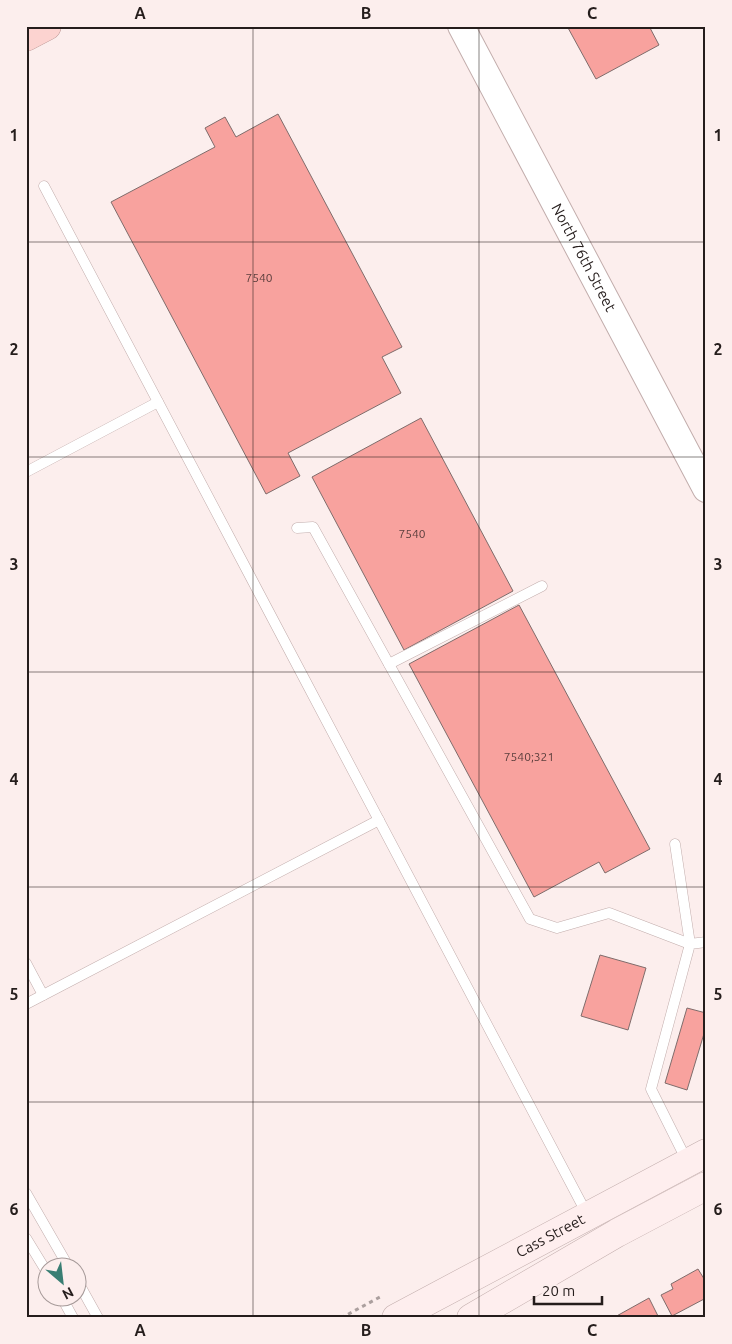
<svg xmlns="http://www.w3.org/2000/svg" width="732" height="1344" font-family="Ubuntu,sans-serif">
<rect width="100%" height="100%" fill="#fceeed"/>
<g fill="#f8a29e" stroke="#7f6c6b">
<polygon points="567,26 649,26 659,45 596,79"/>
<polygon points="278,114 402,347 382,357 401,393 288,453 300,476 266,494 111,202 215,147 205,128 225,117 236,137"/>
<polygon points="421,418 513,591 404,650 312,477"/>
<polygon points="519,605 650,849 605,873 599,862 534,897 409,664"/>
<polygon points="600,955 646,968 628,1030 581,1016"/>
<polygon points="687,1008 706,1013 706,1027 687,1090 665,1083"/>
<polygon points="698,1269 706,1282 706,1298 672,1316 661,1295 673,1289 671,1284"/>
<polygon points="649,1298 659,1318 613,1318"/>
</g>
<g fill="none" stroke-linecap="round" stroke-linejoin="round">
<defs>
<g id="service">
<polyline points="44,186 588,1216"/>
<polyline points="26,472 158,402"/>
<polyline points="297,528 313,527 530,919 557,928 609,913 690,944"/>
<polyline points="389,664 542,586"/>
<polyline points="675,844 690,944"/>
<polyline points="26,963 43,995"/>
<polyline points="26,1004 379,820"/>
<polyline points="687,1161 651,1089 690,944 706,942"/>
<polyline points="26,1193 68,1266"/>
<polyline points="26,1238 48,1274"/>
<polyline points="78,1282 98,1318"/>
<polyline points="61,1296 73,1318"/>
</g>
<g id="tertiary">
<path id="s1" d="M 461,26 L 706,489"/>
</g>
<g id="secondary">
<path id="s2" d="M 396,1318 L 706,1153"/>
<polyline points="471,1318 617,1233 706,1186"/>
</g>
<polyline id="trunk" points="26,37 47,26"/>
</defs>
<use href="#service" stroke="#c2adac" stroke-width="11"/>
<use href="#tertiary" stroke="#c2adac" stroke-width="28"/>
<use href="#secondary" stroke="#c2adac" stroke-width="29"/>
<use href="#trunk" stroke="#b18c8a" stroke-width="29"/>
<polyline stroke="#ab9f9e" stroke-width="3" stroke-dasharray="4 4" stroke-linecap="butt" points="341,1318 380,1297"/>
<use href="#service" stroke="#fff" stroke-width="10"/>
<use href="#tertiary" stroke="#fff" stroke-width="26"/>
<use href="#secondary" stroke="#feeeee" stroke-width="28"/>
<use href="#trunk" stroke="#fcd3d0" stroke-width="28"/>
</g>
<path fill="none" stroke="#251d1c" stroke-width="1" stroke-opacity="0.55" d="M 253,26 L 253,1318M 479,26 L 479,1318M 26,242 L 706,242M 26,457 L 706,457M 26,672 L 706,672M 26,887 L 706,887M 26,1102 L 706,1102"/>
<g text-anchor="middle" stroke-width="4" stroke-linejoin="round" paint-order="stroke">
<g font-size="12" fill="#5a3e3c">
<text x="259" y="282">7540</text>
<text x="412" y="538">7540</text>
<text x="529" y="761">7540;321</text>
</g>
<g font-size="15" fill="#251d1c" stroke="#fceeed">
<text dy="5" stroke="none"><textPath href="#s1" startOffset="262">North 76th Street</textPath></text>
<text dy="5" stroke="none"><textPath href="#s2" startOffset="175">Cass Street</textPath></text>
</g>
</g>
<rect width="732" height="1344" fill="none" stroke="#fceeed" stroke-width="55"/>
<g transform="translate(62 1282) rotate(152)"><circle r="24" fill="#fceeed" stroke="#a69a99"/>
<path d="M0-4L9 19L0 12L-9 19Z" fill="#397e73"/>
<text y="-8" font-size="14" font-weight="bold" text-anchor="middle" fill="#251d1c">N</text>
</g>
<path d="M534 1296v8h68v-8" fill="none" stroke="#251d1c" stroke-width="2.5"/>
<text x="542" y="1296" font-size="15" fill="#251d1c" stroke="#fceeed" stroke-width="4" paint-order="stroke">20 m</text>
<rect x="28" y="28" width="676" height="1288" fill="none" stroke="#251d1c" stroke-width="2"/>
<g font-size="16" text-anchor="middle" font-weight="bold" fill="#251d1c">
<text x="140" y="19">A</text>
<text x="366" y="19">B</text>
<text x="592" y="19">C</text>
<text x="14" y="141">1</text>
<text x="718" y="141">1</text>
<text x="14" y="355">2</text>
<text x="718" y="355">2</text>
<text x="14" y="570">3</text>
<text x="718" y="570">3</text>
<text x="14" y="785">4</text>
<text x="718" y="785">4</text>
<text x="14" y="1000">5</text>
<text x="718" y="1000">5</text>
<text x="14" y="1215">6</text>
<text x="718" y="1215">6</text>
<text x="140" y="1336">A</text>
<text x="366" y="1336">B</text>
<text x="592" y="1336">C</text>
</g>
</svg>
